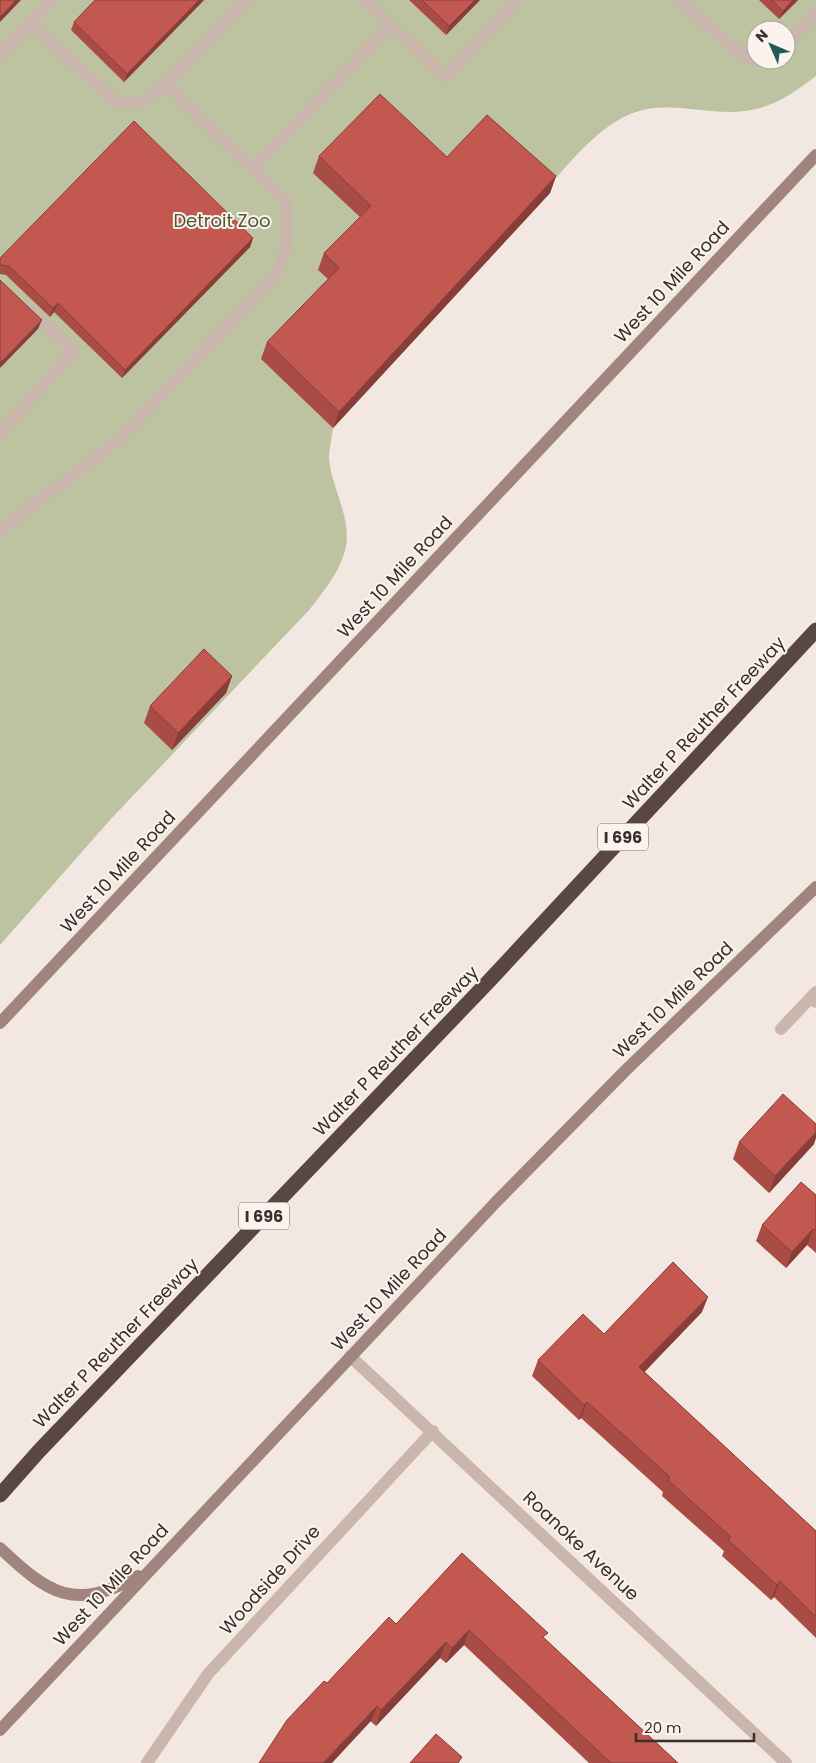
<svg xmlns="http://www.w3.org/2000/svg" width="816" height="1763" font-family="Poppins,sans-serif">
<rect width="100%" height="100%" fill="#f3e8e1"/>
<path fill="#bdc2a1" fill-rule="evenodd" d="M 0,0 L 816,0 L 816,76 C 795,92 773,108 745,111 C 705,116 667,98 628,115 C 595,130 570,163 546,189 L 549,193 L 333,428 C 332,438 329,449 329,459 C 332,491 356,524 343,557 C 336,577 322,593 310,609 L 110,820 L 0,945 ZM 756,30 L 786,30 L 786,60 L 756,60 Z"/>
<g fill="none" stroke-linecap="round" stroke-linejoin="round">
<g stroke="#cbb6ad" stroke-width="12">
<polyline points="365,0 446,77 517,0"/>
<polyline points="678,0 741,54 751,59 762,60"/>
<polyline points="30,23 119,104 141,101 166,85 246,0"/>
<polyline points="786,45 816,13"/>
<polyline points="0,54 52,0"/>
<polyline points="252,169 391,25"/>
<polyline points="0,434 74,351 29,308"/>
<path d="M 0,530 L 120,439 L 276,275 C 289,248 287,231 285,201 L 166,85"/>
<polyline points="781,1029 816,992"/>
</g>
<g stroke="#cbb6ad" stroke-width="12">
<polyline points="811,997 816,1002"/>
<polyline points="350,1356 786,1763"/>
<polyline points="147,1763 208,1674 433,1431"/>
</g>
<g stroke="#9f857e" stroke-width="12">
<polyline points="0,1023 816,155"/>
<path d="M 0,1548 C 49,1594 74,1612 138,1576"/>
<polyline points="0,1730 496,1202 626,1070 816,887"/>
</g>
<polyline stroke="#5a4643" stroke-width="15" points="0,1495 39,1451 489,981 816,630"/>
</g>
<g fill="#a84c45">
<polygon points="95,0 204,0 124,82 71,30 74,22"/>
<polygon points="409,0 480,0 446,35"/>
<polygon points="759,0 798,0 779,19"/>
<polygon points="319,156 447,157 556,176 550,193 333,428 261,359 267,342 328,279 318,270 324,253 360,217 313,173"/>
<polygon points="253,238 250,247 122,378 54,312 50,317 6,275 0,274 0,258"/>
<polygon points="232,676 226,693 172,750 144,723 150,706"/>
<polygon points="739,1142 814,1144 769,1193 733,1159"/>
<polygon points="816,1195 816,1253 807,1245 786,1268 756,1241 762,1225"/>
<polygon points="702,1312 644,1372 816,1531 816,1638 774,1597 771,1600 722,1556 724,1551 662,1496 663,1492 581,1418 579,1420 532,1376 538,1360 604,1334"/>
<polygon points="462,1553 545,1639 678,1763 589,1763 464,1645 446,1663 440,1658 376,1726 327,1683 396,1624"/>
</g>
<g fill="#883e38">
<polygon points="16,0 21,0 0,22 0,17"/>
<polygon points="199,0 204,0 124,82 127,74"/>
<polygon points="475,0 480,0 446,35 449,26"/>
<polygon points="793,0 798,0 779,19 783,11"/>
<polygon points="556,176 550,193 333,428 339,412"/>
<polygon points="253,238 250,247 122,378 125,370"/>
<polygon points="58,303 54,312 50,317 53,308"/>
<polygon points="42,320 38,329 0,368 0,363"/>
<polygon points="232,676 226,693 172,750 178,733"/>
<polygon points="816,1132 816,1138 814,1144 769,1193 775,1176"/>
<polygon points="813,1229 807,1245 786,1268 792,1252"/>
<polygon points="708,1297 702,1312 634,1383 639,1367"/>
<polygon points="587,1402 581,1418 579,1420 584,1405"/>
<polygon points="780,1581 774,1597 771,1600 777,1585"/>
<polygon points="469,1630 464,1645 446,1663 452,1648"/>
<polygon points="446,1642 440,1658 376,1726 381,1710"/>
<polygon points="377,1706 371,1721 332,1763 323,1763"/>
</g>
<g fill="#c35850" stroke="#883e38">
<polygon points="0,0 16,0 0,17"/>
<polygon points="95,0 199,0 127,74 74,22"/>
<polygon points="422,0 475,0 449,26"/>
<polygon points="772,0 793,0 783,11"/>
<polygon points="380,94 447,157 487,115 556,176 339,412 267,342 339,268 324,253 371,206 319,156"/>
<polygon points="134,121 253,238 125,370 58,303 53,308 9,266 0,265 0,258"/>
<polygon points="0,280 42,320 0,363"/>
<polygon points="204,649 232,676 178,733 150,706"/>
<polygon points="783,1094 816,1124 816,1132 775,1176 739,1142"/>
<polygon points="801,1182 816,1195 816,1231 813,1229 792,1252 762,1225"/>
<polygon points="673,1262 708,1297 639,1367 816,1531 816,1617 780,1581 777,1585 728,1540 731,1537 668,1480 670,1477 587,1402 584,1405 538,1360 583,1314 604,1334"/>
<polygon points="462,1553 548,1633 543,1637 678,1763 611,1763 469,1630 452,1648 446,1642 381,1710 377,1706 323,1763 259,1763 287,1720 324,1681 327,1683 389,1617 396,1624"/>
<polygon points="436,1734 462,1757 458,1763 410,1763"/>
</g>
<g text-anchor="middle" stroke-width="4" stroke-linejoin="round" paint-order="stroke">
<g fill="#faf3ee" stroke="#746866" stroke-width="1">
<rect x="598" y="823.5" width="50" height="27" rx="4"/>
<rect x="239" y="1202.5" width="50" height="27" rx="4"/>
</g>
<g font-size="16" font-weight="bold" fill="#3a2d2b">
<text x="623" y="843">I 696</text>
<text x="264" y="1222">I 696</text>
</g>
<g font-size="18" fill="#505830" stroke="#faf3ee">
<text x="222" y="227">Detroit Zoo</text>
</g>
<g font-size="18" fill="#3a2d2b" stroke="#faf3ee">
<text transform="translate(672 282) rotate(-47)" y="6">West 10 Mile Road</text>
<text transform="translate(395 577) rotate(-47)" y="6">West 10 Mile Road</text>
<text transform="translate(704 723) rotate(-47)" y="6">Walter P Reuther Freeway</text>
<text transform="translate(118 872) rotate(-47)" y="6">West 10 Mile Road</text>
<text transform="translate(673 1000) rotate(-44)" y="6">West 10 Mile Road</text>
<text transform="translate(396 1051) rotate(-46)" y="6">Walter P Reuther Freeway</text>
<text transform="translate(389 1290) rotate(-47)" y="6">West 10 Mile Road</text>
<text transform="translate(116 1343) rotate(-46)" y="6">Walter P Reuther Freeway</text>
<text transform="translate(581 1546) rotate(43)" y="6">Roanoke Avenue</text>
<text transform="translate(270 1580) rotate(-48)" y="6">Woodside Drive</text>
<text transform="translate(111 1585) rotate(-47)" y="6">West 10 Mile Road</text>
</g>
</g>
<g transform="translate(771 45) rotate(315)"><circle r="24" fill="#faf3ee" stroke="#ada4a0"/>
<path d="M0-4L9 19L0 12L-9 19Z" fill="#215b55"/>
<text y="-8" font-size="14" font-weight="bold" text-anchor="middle" fill="#3a2d2b">N</text>
</g>
<path d="M636 1733v8h118v-8" fill="none" stroke="#3a2d2b" stroke-width="2.5"/>
<text x="644" y="1733" font-size="15" fill="#3a2d2b" stroke="#faf3ee" stroke-width="4" paint-order="stroke">20 m</text>
</svg>
